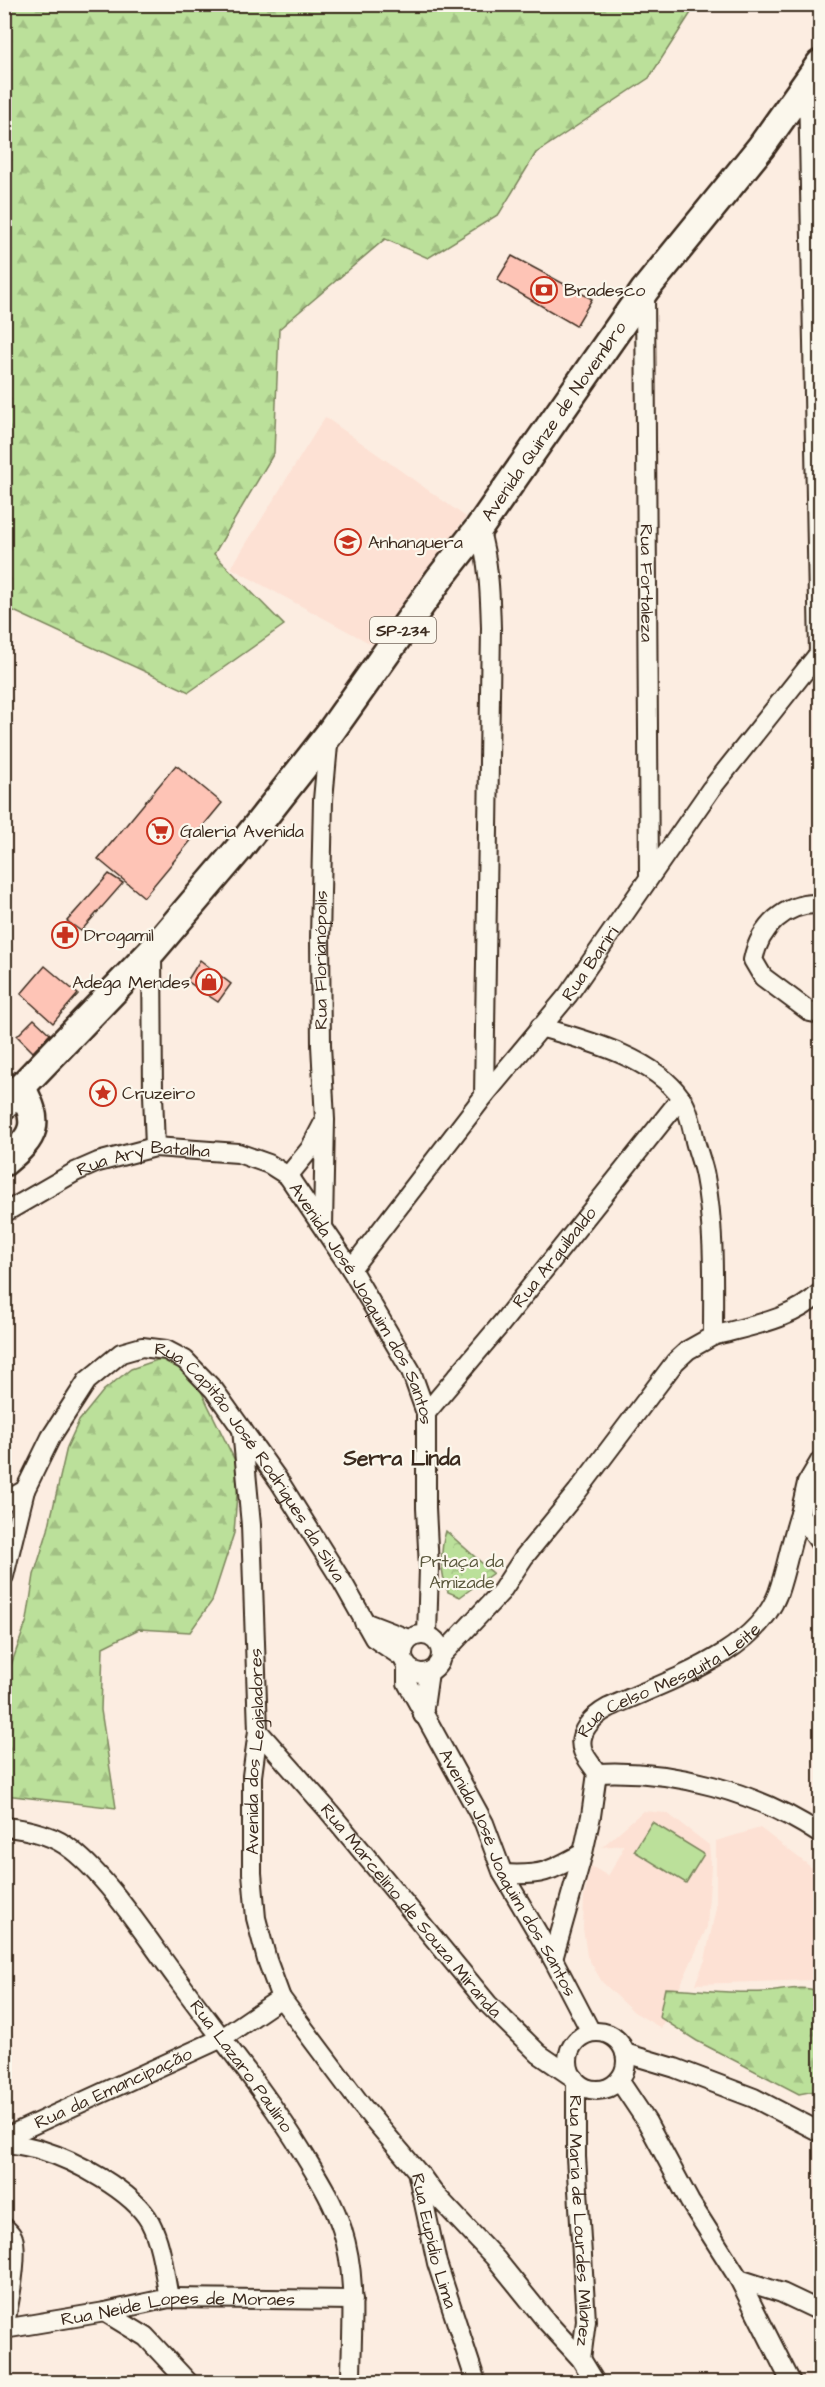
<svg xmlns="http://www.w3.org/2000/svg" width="825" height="2387" font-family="'Architects Daughter',sans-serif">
<defs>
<pattern id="forest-firs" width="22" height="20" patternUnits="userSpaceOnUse" patternTransform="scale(1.5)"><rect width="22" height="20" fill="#bbe09a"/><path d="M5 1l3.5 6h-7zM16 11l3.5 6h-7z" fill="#a2c084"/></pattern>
<pattern id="park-crowns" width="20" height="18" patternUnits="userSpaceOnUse" patternTransform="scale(1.5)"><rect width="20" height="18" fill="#bbe09a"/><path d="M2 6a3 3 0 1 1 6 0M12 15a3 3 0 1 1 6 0" fill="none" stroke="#a2c084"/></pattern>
</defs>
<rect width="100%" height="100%" fill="#fcede1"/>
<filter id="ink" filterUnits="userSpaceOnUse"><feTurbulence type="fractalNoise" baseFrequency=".0167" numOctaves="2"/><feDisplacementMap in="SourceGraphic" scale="12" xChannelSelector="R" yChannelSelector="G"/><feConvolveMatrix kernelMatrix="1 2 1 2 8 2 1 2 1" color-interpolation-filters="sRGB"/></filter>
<g filter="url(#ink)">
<g fill="#fde1d4">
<polygon points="325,417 466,517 375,646 231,568"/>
<polygon points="643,1811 667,1813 709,1845 711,1866 707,1927 661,2028 634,2012 602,1982 587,1956 583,1928 584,1897 591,1866 608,1876 622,1852 623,1845 602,1847"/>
<polygon points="760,1828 820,1874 820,1970 813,1980 695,1984 705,1960 716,1908 716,1841"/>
</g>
<polygon fill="#bbe09a" stroke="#7b855c" stroke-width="1.5" points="652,1822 704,1854 686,1883 634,1851"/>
<g fill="url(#forest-firs)" stroke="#7b855c" stroke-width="1.5">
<polygon points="5,4 696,5 649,78 536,153 499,214 428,258 385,239 279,329 274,453 214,554 284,625 189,692 5,607"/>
<polygon points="166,1357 198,1385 239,1469 234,1533 212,1601 190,1632 139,1629 103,1647 101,1710 116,1808 5,1795 4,1685 27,1620 34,1575 48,1530 67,1447 79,1421 104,1390 131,1369"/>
<path d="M 665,1988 C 698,1989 732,1994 765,1992 C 783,1991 803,1984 820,1992 L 820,2090 L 799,2094 L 697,2041 L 659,2017 Z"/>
</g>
<path fill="url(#park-crowns)" stroke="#7b855c" stroke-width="1.5" d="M 446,1531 L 493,1573 L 460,1597 L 448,1592 C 440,1573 440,1550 446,1531 Z"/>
<g fill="#fec4b6" stroke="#3b2a1e" stroke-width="1.5">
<polygon points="512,256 592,299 576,326 497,280"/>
<polygon points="176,765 222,803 144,897 98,859"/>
<polygon points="109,874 123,883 81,931 67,921"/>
<polygon points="200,960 231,984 218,1002 187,981"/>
<polygon points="45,966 78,994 53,1023 21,994"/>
<polygon points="34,1019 50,1034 33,1052 17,1036"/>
</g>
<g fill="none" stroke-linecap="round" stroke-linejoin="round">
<defs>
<g id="street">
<polyline points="808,84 819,653"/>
<path id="s1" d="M 645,291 L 649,877"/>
<path d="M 479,528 C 489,562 490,593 491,628 L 484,1096"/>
<path d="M 820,904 C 785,902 760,927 753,960 L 763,977 L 810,1012 L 820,1014"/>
<polyline points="152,951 153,1094 155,1147"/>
<polyline points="288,1176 310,1149 323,1124"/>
<path id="s2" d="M 4,1213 L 75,1172 L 98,1162 L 155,1147 L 238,1153 L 269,1164 L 288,1176 L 351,1269 L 411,1371 L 426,1413 L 426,1508 L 429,1568 L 427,1635"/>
<path id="s3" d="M 323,1226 L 325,1120 L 321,1045 L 320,939 L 323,800 L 329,734"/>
<path id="s4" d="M 351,1269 L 484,1096 L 568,995 L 711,789 L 820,652"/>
<path d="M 713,1336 C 749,1326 792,1320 820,1293"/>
<path id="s5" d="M 426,1413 L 501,1324 L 681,1098"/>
<polyline points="820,1461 807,1483 800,1514 820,1543"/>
<path id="s6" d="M 4,1502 L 25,1490 L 51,1437 L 87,1381 L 121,1353 L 142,1347 L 166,1350 L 185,1360 L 214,1390 L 279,1481 L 343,1583 L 374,1638 L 402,1657"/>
<polyline points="4,1576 25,1490"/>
<polyline points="364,1622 408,1639"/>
<circle cx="422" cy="1654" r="19"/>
<path d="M 441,1656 L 501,1592 L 524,1557 L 577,1492 L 675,1362 L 688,1350 L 713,1336 C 713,1284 715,1229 705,1177 C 703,1165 698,1153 695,1141 C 692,1127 689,1110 681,1098 C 653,1057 585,1040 540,1027"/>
<path id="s7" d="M 407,1666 L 407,1683 L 484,1823 L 503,1874 L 553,1959 L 591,2032"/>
<polyline points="423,1715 429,1672"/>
<path id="s8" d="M 258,1731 L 327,1809 L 488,2004 L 539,2054 L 574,2078"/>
<path d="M 597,1773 C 673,1769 757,1792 820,1834"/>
<path id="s9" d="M 4,1827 C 28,1829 54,1835 72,1850 C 111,1881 148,1940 178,1980 C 220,2038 266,2092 303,2153 C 318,2178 333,2201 342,2229 C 358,2279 351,2331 351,2382"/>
<path d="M 503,1874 C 542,1876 549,1872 583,1853"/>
<path id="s10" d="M 553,1959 L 583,1853 L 591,1816 L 597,1773 C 593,1766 586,1759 583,1751 C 576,1733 593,1716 608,1708 C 663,1682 755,1655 778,1593 C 787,1567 791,1540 800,1514"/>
<path id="s11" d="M 281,1998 L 362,2106 L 417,2171 L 437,2263 L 476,2382"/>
<circle cx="597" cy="2061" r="29"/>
<polyline points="625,2053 675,2068 754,2098 820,2132"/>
<polyline points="619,2080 647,2122 690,2202 739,2279 791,2382"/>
<path id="s12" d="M 576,2081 L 576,2157 L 586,2321 L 581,2359"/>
<path id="s13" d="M 4,2138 L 222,2038 L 281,1998 L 267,1960 L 256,1918 L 252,1873 L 252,1776 L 258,1731 L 251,1525 L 242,1429"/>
<path d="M 4,2142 C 16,2145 29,2146 41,2150 C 74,2160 133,2191 150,2222 C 162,2245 164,2273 169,2298"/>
<polyline points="420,2174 433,2192 496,2259 547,2322 581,2359 595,2382"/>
<path d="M 4,2227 C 7,2230 12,2234 13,2238 C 19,2255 8,2309 4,2328"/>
<polyline points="739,2279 782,2293 820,2311"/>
<polyline points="105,2312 146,2337 188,2382"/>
<path id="s14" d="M 4,2329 L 105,2312 L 169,2298 L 353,2300"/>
</g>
<g id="primary">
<path id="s15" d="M 4,1105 L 152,951 L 238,850 L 329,734 L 439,579 L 479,528 L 645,290 L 761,147 L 820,64"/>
<path d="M 4,1162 C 36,1136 41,1124 21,1087"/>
</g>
</defs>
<use href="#street" stroke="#3b2a1e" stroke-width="22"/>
<use href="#primary" stroke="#3b2a1e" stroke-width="32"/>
<use href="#street" stroke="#fbf7ec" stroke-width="18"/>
<use href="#primary" stroke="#fbf7ec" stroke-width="27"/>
</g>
</g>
<defs>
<symbol id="bank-ring" viewBox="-11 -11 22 22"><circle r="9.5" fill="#fbf7ec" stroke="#c8321e" stroke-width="1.5"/><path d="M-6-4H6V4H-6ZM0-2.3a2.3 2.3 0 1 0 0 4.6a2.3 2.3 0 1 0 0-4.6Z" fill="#c8321e"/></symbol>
<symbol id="university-ring" viewBox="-11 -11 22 22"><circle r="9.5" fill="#fbf7ec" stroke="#c8321e" stroke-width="1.5"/><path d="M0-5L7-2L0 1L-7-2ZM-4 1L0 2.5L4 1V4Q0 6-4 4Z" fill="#c8321e"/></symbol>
<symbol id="supermarket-ring" viewBox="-11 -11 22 22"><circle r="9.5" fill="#fbf7ec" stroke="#c8321e" stroke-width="1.5"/><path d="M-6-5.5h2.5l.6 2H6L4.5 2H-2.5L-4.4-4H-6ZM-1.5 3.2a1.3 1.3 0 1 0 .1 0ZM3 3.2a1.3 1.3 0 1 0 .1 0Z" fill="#c8321e"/></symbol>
<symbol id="pharmacy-ring" viewBox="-11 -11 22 22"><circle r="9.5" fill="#fbf7ec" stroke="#c8321e" stroke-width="1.5"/><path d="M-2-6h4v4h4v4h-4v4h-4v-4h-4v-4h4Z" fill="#c8321e"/></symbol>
<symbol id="shop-ring" viewBox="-11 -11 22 22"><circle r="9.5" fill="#fbf7ec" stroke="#c8321e" stroke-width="1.5"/><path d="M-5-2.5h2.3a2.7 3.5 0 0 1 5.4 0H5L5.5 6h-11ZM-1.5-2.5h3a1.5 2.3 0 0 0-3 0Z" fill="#c8321e"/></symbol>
<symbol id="sight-ring" viewBox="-11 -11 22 22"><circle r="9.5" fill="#fbf7ec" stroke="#c8321e" stroke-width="1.5"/><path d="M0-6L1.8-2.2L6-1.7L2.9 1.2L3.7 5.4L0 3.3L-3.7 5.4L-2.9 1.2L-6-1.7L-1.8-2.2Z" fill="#c8321e"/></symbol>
</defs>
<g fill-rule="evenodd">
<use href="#bank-ring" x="529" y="275" width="30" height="30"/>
<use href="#university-ring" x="333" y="527" width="30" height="30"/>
<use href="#supermarket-ring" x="145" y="816" width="30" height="30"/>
<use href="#pharmacy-ring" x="50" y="920" width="30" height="30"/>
<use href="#shop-ring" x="194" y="967" width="30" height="30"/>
<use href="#sight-ring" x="88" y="1078" width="30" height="30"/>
</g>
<g text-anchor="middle" stroke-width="4.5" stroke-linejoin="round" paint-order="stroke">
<rect fill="#fbf7ec" stroke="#75685c" stroke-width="1.5" x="370" y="617" width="66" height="26" rx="4.5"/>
<g font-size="16" font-weight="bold" fill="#3b2a1e">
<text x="403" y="636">SP-234</text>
</g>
<g font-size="18" fill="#3b2a1e" stroke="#fbf7ec" text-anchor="start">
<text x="564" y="296">Bradesco</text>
<text x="368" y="548">Anhanguera</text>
<text x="180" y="837">Galeria Avenida</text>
<text x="84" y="941">Drogamil</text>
<text x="190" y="988" text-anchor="end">Adega Mendes</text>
<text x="122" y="1099">Cruzeiro</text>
</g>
<g font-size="18" fill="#3b2a1e" stroke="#fbf7ec">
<text dy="6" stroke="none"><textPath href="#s15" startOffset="879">Avenida Quinze de Novembro</textPath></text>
<text dy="6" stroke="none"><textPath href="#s1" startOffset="292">Rua Fortaleza</textPath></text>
<text dy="6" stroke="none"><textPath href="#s3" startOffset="266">Rua Florianópolis</textPath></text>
<text dy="6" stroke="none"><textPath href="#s4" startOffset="388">Rua Bariri</textPath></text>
<text dy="6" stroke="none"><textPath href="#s2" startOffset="153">Rua Ary Batalha</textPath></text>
<text dy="6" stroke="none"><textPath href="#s5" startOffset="202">Rua Arquibaldo</textPath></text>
<text dy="6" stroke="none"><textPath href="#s2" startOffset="453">Avenida José Joaquim dos Santos</textPath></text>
<text dy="6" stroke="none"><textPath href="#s6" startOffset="380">Rua Capitão José Rodrigues da Silva</textPath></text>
<text dy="6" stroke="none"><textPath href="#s10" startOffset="338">Rua Celso Mesquita Leite</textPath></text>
<text dy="6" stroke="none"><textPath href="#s13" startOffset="562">Avenida dos Legisladores</textPath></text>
<text dy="6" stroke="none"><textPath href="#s7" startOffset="232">Avenida José Joaquim dos Santos</textPath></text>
<text dy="6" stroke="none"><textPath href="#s8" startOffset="236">Rua Marcelino de Souza Miranda</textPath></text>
<text dy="6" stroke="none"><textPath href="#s9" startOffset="348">Rua Lazaro Paulino</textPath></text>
<text dy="6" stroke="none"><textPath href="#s13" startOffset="120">Rua da Emancipação</textPath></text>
<text dy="6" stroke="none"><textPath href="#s12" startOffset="140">Rua Maria de Lourdes Milanez</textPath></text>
<text dy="6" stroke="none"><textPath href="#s11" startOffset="292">Rua Eupídio Lima</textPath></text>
<text dy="6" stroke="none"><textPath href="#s14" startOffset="176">Rua Neide Lopes de Moraes</textPath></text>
</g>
<g font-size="18" fill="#5b583d" stroke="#fbf7ec">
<text x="462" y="1567">Prtaça da<tspan x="462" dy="21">Amizade</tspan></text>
</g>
<g font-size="21" font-weight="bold" fill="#3b2a1e" stroke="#fbf7ec">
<text x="402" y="1465">Serra Linda</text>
</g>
</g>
<rect width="825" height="2387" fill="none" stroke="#fbf7ec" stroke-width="24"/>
<rect x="12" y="12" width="801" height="2363" fill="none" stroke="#3b2a1e" stroke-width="2" filter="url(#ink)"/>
</svg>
